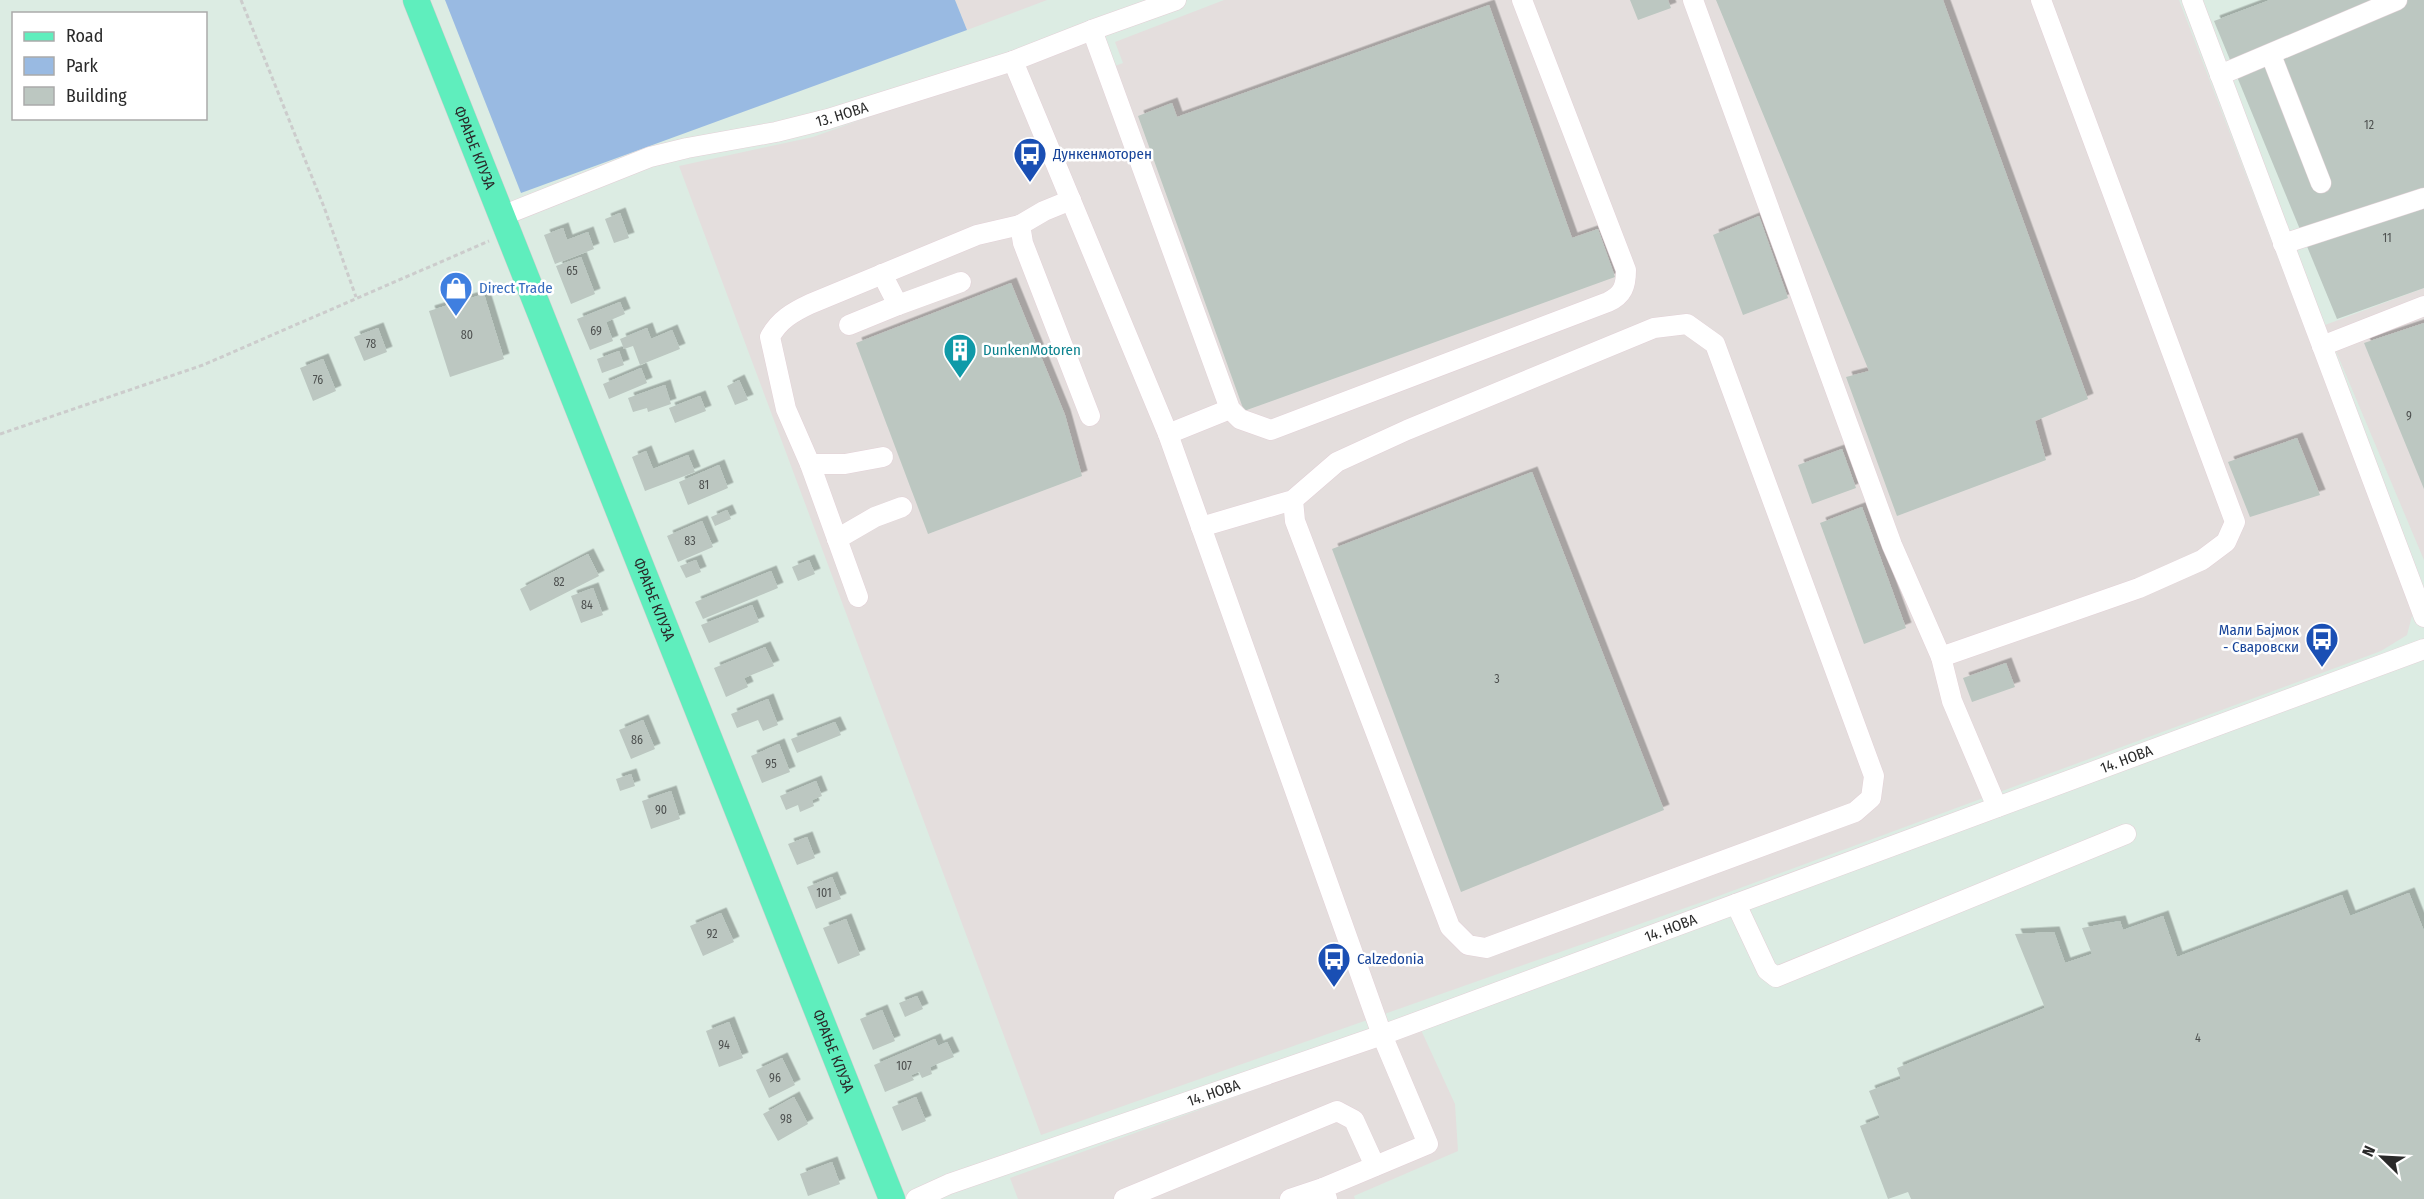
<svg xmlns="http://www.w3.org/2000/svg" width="2424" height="1199" font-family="'Fira Sans Condensed',sans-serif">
<defs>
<filter id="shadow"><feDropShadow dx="5.5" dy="-5.5" stdDeviation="0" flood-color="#0004"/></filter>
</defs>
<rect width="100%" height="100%" fill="#dcece3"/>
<g fill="#e4dedd">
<polygon points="955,0 1047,0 967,30"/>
<polygon points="1224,0 2179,0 2413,612 2407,635 2381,651 1705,901 1041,1135 679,166 813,137 1088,38 1101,71 1123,63 1115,42"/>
<polygon points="2424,288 2424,560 2325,325"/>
<polygon points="1421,1030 1455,1104 1458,1151 1354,1196 1355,1199 1018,1199 1010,1178"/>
</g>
<polygon fill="#99bae2" points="445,0 955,0 967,30 521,193"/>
<g fill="#bcc7c1" filter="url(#shadow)">
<polygon points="1630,0 1668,0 1671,8 1638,20"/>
<polygon points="1716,0 1943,0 2088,399 2035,421 2046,460 1897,516 1846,377 1869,371"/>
<polygon points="2270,0 2424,0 2424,288 2337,319 2214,21"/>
<polygon points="1489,5 1572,238 1598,229 1615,277 1244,411 1138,116 1172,103 1177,117"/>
<polygon points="620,213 629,238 614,243 605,219"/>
<polygon points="1759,216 1788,298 1743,315 1713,235"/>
<polygon points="563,228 567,240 588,232 594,249 555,264 544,235"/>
<polygon points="581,257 595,294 571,304 556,266"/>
<polygon points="1011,283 1065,415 1082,476 928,534 856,343"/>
<polygon points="484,294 504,359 450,377 429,311"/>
<polygon points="620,302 625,314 606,322 613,341 590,350 577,319"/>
<polygon points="2424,323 2424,489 2364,343"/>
<polygon points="378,328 387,352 364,361 354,337"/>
<polygon points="647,328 651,339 672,330 680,349 640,365 633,346 624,349 620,339"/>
<polygon points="619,351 624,365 602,373 597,359"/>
<polygon points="323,359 336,391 313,401 300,368"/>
<polygon points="641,368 647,383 609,399 603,384"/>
<polygon points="739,380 748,400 735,405 727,386"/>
<polygon points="665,385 671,404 648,412 647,408 633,412 628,398"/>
<polygon points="700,396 706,411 675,423 669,408"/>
<polygon points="2297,438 2320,495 2250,517 2228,462"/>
<polygon points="1842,449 1856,488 1812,504 1798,465"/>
<polygon points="646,451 653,469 688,455 695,472 645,491 632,457"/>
<polygon points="719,465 728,488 688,505 679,482"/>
<polygon points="1532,472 1664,810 1461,892 1332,549"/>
<polygon points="1862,507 1906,628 1864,644 1820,523"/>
<polygon points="727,510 731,519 715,526 711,517"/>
<polygon points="702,521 713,547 678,562 667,536"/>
<polygon points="588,554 599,576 530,611 520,589"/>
<polygon points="696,560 701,572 686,578 680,566"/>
<polygon points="809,560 815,574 798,581 792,567"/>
<polygon points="771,571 778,588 703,619 695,602"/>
<polygon points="593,588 603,615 581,623 571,596"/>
<polygon points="752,605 759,622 709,643 701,625"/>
<polygon points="765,647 774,666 744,678 748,687 726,697 714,668"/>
<polygon points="2006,663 2015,687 1972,702 1963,678"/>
<polygon points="768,699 778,725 763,731 758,720 737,728 731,714"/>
<polygon points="643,720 655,749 631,759 619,730"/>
<polygon points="835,722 841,735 797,753 791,739"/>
<polygon points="779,744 790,772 762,783 751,756"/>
<polygon points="631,774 635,786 620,791 616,779"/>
<polygon points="816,781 822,796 812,800 814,806 800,812 798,805 786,810 780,796"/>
<polygon points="671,791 680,819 651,829 642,801"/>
<polygon points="807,837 815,858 797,865 788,844"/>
<polygon points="832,877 841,899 816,909 807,887"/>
<polygon points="2409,893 2424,931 2424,1199 1911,1199 1908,1192 1888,1199 1860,1126 1880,1118 1869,1091 1901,1079 1897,1068 2045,1008 2015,934 2054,932 2065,963 2092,954 2082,928 2120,921 2123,930 2163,916 2177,957 2342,895 2350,916"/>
<polygon points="721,913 734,942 703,956 690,926"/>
<polygon points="846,919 860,955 838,964 823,928"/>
<polygon points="917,996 923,1009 905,1017 899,1003"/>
<polygon points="882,1010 895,1041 873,1050 860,1019"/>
<polygon points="729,1022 743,1058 719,1067 706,1031"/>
<polygon points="935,1039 938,1046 947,1042 954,1057 930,1067 932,1074 922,1078 919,1072 911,1075 914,1080 885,1092 874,1065"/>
<polygon points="782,1058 795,1085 769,1098 756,1070"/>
<polygon points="794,1097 808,1124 778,1141 763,1114"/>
<polygon points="916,1097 926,1121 902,1131 892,1107"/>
<polygon points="832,1162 840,1184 808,1196 800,1174"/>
</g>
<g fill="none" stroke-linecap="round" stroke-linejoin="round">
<defs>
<g id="minor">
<polyline points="1693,0 1892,545 1941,657 1952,701 1997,807"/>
<polyline points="2192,0 2424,617"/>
<path d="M 1092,30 L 1230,409 L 1240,419 L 1271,430 L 1608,302 C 1623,295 1626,286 1626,270 L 1522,0"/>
<polyline points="2271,55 2321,183"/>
<polyline points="1013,61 1168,434 1382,1035 1428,1144 1323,1188 1327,1199"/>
<polyline points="2220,75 2397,0"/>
<polyline points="1071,200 1044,211 1020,225 1023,243 1090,416"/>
<path id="s1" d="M 502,216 L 650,157 L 687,148 L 776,132 L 828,119 L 1013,61 L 1092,30 L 1176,0"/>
<polyline points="2283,244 2424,198"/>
<polyline points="898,305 961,282"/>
<polyline points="849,325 898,305 882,274"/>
<polyline points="2322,346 2424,306"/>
<polyline points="1168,434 1230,409"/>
<polyline points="810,464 845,464 883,457"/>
<polyline points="1201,527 1293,500 1337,462 1407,430 1654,328 1687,324 1715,344 1874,776 1871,798 1855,812 1486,948 1468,945 1450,927 1295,521 1293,500"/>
<polyline points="837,539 875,517 902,507"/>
<path d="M 858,597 L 810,464 L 786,409 L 770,337 C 779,320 793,312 810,304 L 977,235 L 1020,225"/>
<polyline points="1941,657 2139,588 2202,560 2226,542 2235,522 2041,0"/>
<polyline points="1736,904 1767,970 1776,977 2126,834"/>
<path id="s2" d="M 916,1199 L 949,1184 L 1382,1035 L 2424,649"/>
<polyline points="1124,1199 1337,1111 1354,1120 1375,1166"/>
<polyline points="1290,1199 1323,1188"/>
</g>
<g id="major">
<path id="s3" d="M 416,0 L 892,1199"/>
</g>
</defs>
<use href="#minor" stroke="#e3d1d7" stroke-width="21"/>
<use href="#major" stroke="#ccc" stroke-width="27"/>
<g stroke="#ccc" stroke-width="3" stroke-dasharray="4.5 3" stroke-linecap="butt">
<polyline points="241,0 324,207 356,297"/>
<polyline points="0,434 203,365 489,241"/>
</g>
<use href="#minor" stroke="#fff" stroke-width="20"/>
<use href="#major" stroke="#5feebd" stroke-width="26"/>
</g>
<defs>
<symbol id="bus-pin" viewBox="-11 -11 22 30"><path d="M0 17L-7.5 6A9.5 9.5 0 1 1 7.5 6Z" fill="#1a4fb4" stroke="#fff"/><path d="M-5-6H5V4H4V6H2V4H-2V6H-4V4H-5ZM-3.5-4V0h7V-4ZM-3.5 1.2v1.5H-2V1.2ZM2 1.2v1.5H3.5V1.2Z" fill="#fff"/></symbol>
<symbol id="shop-pin" viewBox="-11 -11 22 30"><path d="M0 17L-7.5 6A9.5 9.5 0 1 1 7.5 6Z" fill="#3f7fe0" stroke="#fff"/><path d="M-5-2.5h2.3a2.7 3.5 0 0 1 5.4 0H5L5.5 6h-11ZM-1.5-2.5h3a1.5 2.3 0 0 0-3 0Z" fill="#fff"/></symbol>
<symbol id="building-pin" viewBox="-11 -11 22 30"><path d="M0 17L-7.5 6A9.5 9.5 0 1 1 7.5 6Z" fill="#0f9aa8" stroke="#fff"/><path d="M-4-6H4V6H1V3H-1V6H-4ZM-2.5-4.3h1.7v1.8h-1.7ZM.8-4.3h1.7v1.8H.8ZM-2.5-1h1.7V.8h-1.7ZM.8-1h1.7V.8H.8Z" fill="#fff"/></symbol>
</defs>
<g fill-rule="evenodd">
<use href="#bus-pin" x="1011" y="135" width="38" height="52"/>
<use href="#shop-pin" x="437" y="269" width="38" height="52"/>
<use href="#building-pin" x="941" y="331" width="38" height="52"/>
<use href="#bus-pin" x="2303" y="620" width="38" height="52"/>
<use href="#bus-pin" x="1315" y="940" width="38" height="52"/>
</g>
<g text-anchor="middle" stroke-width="5" stroke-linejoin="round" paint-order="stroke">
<g font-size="12" fill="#4e5150">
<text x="2369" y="129">12</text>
<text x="2387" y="242">11</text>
<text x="572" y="275">65</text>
<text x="596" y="335">69</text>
<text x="467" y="339">80</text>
<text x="371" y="348">78</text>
<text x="318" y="384">76</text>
<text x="2409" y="420">9</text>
<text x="704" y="489">81</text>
<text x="690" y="545">83</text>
<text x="559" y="586">82</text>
<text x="587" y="609">84</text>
<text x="1497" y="683">3</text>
<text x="637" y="744">86</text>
<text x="771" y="768">95</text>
<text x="661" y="814">90</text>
<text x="824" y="897">101</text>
<text x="712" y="938">92</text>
<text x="2198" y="1042">4</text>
<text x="724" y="1049">94</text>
<text x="904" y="1070">107</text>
<text x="775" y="1082">96</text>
<text x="786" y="1123">98</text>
</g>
<g font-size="15" fill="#2a2a2a" stroke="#fff">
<text dy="5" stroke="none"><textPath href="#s1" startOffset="356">13. НОВА</textPath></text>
<text dy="5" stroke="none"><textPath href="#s3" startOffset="159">ФРАЊЕ КЛУЗА</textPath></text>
<text dy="5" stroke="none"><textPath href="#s3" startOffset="645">ФРАЊЕ КЛУЗА</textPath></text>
<text dy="5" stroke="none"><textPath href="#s2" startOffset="1288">14. НОВА</textPath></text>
<text dy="5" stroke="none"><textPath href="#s2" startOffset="802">14. НОВА</textPath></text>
<text dy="5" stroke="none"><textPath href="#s3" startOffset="1131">ФРАЊЕ КЛУЗА</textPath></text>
<text dy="5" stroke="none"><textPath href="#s2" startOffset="316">14. НОВА</textPath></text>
</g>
<g font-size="15" fill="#164399" stroke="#fff" text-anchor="start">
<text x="1053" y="159">Дункенмоторен</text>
<text x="2299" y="635" text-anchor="end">Мали Бајмок<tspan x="2299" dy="17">- Сваровски</tspan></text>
<text x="1357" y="964">Calzedonia</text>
</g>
<g font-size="15" fill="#366cbe" stroke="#fff" text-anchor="start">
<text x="479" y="293">Direct Trade</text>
</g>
<g font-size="15" fill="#0d838f" stroke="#fff" text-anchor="start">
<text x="983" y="355">DunkenMotoren</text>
</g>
</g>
<rect x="12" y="12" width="195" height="108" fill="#ffffff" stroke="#aaaaaa" stroke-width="1.5"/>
<rect x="24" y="32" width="30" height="9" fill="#5feebd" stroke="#aaaaaa" stroke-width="1.5"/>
<text x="66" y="42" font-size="18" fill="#2a2a2a">Road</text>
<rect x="24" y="57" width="30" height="18" fill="#99bae2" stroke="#aaaaaa" stroke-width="1.5"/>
<text x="66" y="72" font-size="18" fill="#2a2a2a">Park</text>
<rect x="24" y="87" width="30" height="18" fill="#bcc7c1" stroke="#aaaaaa" stroke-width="1.5"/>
<text x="66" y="102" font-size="18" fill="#2a2a2a">Building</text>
<g transform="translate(2382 1157) rotate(294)" stroke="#ffffff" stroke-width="4.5" paint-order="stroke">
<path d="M0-4.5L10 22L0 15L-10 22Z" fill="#2a2a2a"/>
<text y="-9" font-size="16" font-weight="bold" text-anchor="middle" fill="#2a2a2a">N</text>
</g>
</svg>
